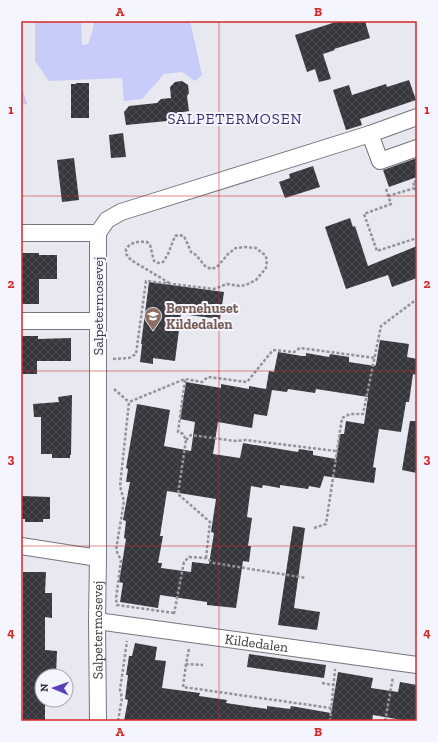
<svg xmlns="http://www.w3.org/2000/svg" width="438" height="742" font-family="'Zilla Slab',serif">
<defs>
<pattern id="forest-firs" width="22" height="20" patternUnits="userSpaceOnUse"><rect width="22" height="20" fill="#c8ccf9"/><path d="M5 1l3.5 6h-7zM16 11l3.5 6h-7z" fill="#adb0d6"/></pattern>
<pattern id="building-cross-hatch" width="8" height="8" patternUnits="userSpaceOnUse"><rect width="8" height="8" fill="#37383e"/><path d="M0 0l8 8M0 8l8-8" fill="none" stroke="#4c4d52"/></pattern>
</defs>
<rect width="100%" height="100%" fill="#e7e8f0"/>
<polygon fill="#c8ccf9" points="35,21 81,21 82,45 88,44 93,29 94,21 190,21 202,75 195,81 182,72 164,74 142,99 124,101 122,78 49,81 35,61"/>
<polygon fill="url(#forest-firs)" points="21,84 27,104 21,105"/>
<g fill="url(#building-cross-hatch)" fill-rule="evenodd">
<polygon points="339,21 365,21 370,38 334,49 335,50 323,54 331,79 319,82 315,69 307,72 295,35"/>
<polygon points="409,80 416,100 360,119 362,125 346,130 333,90 349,85 352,95 386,84 387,87"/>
<polygon points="182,81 188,85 189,93 187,96 189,111 173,114 167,121 126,125 124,112 129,106 157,103 161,99 171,98 170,87 175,82"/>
<polygon points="76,83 89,83 89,118 71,118 71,84 76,84"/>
<polygon points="123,133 126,157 111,158 109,135"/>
<polygon points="74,158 79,200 62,202 57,160"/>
<polygon points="417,158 417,177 389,187 383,170"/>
<polygon points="313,166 320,187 285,198 279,182 290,178 289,174"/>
<polygon points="350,218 353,227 355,226 368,266 417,246 417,278 392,287 388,275 346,289 325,227"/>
<polygon points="21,253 39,253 39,255 57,255 57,279 39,279 39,304 21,304"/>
<polygon points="149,282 224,292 220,319 181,314 175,361 153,358 153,364 140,362 142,344 141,344"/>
<polygon points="21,336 38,336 38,339 71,338 71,361 37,361 37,374 21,374"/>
<path d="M 380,340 L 409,344 L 407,357 L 417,359 L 417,364 L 415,375 L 413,374 L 409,402 L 406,402 L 401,432 L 379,429 L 373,467 L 376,468 L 374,483 L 324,476 L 320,488 L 309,486 L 308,489 L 280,485 L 280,488 L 263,485 L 262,488 L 251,486 L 247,517 L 252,518 L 248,546 L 251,546 L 249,562 L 243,561 L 236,608 L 207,605 L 207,602 L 160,595 L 158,608 L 120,602 L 123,583 L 119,582 L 126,539 L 124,538 L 126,521 L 123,520 L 130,482 L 126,482 L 128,469 L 126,468 L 137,404 L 170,410 L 164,446 L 191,451 L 195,422 L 180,419 L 186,382 L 221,388 L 221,384 L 249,389 L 249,386 L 266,389 L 269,371 L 274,372 L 278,352 L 302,356 L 306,356 L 306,353 L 329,357 L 330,354 L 349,357 L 349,362 L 375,366 L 376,364 ZM 288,389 L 315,393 L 316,389 L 368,397 L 364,424 L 346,421 L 344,434 L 340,434 L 336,459 L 313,455 L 313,451 L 299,449 L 298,452 L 243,443 L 240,458 L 213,454 L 218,422 L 252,428 L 254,414 L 267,416 L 272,390 L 287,392 ZM 167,491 L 216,499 L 211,532 L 214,533 L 209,564 L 192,562 L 191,572 L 161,568 L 162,563 L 158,563 L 163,536 L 160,536 Z"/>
<polygon points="72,395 71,455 70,455 70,458 52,458 52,454 41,454 41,417 34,417 33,404 59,402 58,397"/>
<polygon points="410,421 417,421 417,473 402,470"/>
<polygon points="21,496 50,497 50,519 43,519 43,522 25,522 25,519 21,519"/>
<polygon points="293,526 305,528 294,608 320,612 317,630 278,625"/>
<polygon points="23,572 46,572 45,593 52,593 52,618 45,617 45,650 57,651 56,676 42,676 42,700 45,700 45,721 23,721"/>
<polygon points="135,643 157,647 155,660 166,661 162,688 200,693 199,696 227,700 226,703 267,709 267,706 290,709 291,706 331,713 338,672 373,678 371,688 398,692 400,682 417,685 417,721 408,721 373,715 372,721 124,721 128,700 125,699 128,675 126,675 129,656 132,656"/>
<polygon points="249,654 326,665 324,678 247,667"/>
</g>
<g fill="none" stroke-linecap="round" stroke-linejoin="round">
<defs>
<g id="minor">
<polyline points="370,134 380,161 417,148"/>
<polyline points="21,233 98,233"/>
<polyline points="21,321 98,321"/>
<polyline points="21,546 98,558"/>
<path id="s1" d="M 97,621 L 417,665"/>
<path id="s2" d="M 98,721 L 97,621 L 98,558 L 98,233 L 107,220 L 121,212 L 370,134 L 417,117"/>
</g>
</defs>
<use href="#minor" stroke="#75767e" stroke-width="18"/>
<g stroke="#929399" stroke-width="2.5" stroke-dasharray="3 2" stroke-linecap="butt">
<polyline points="417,181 413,182 417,194"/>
<polyline points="386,189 391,204 364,214 377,251 417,238"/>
<polyline points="388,196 415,188"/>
<path d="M 113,359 L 129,358 L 136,354 L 146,281 L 214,289 L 227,284 L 240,286 L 246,285 L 256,280 L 266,268 L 267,260 L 265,255 L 256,248 L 245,247 L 236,248 L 229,253 L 217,267 L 211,269 L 205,266 L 196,255 L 191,252 L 184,236 L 179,235 L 175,236 L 168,254 L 163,262 L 158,263 L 154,261 L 150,245 L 147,242 C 138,241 131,242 126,249 L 126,254 L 131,260 L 171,284"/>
<polyline points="185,380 178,432 183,434 186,440 178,494 210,522 206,558"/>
<polyline points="114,389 129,402"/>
<polyline points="416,429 417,429"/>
<polyline points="186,440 191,435 235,441 246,440 336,451"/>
<polyline points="314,528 326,524 342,418 350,414 363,414 381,326 417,299"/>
<polyline points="174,613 117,605 116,599 121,560 116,550 124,501 120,486 129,402 185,379 202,382 208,377 247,382 273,350 294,352 300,348 375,358"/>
<polyline points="174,614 184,562 189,557 206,558 214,563 306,578"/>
<polyline points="189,649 186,664 203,665"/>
<polyline points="186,664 183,687 331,708"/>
<polyline points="322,683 333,685"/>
<polyline points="118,721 122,698 120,690 127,641"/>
<polyline points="330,721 335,670 336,670"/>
<polyline points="385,721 393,677"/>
</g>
<use href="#minor" stroke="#fff" stroke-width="16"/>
</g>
<path fill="none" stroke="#d62828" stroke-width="1" stroke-opacity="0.55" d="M 219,21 L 219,721M 21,196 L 417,196M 21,371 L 417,371M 21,546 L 417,546"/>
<defs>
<symbol id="school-pin" viewBox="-11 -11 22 30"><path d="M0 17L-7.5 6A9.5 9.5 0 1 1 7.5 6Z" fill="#8d6e63" stroke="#f4f5fe"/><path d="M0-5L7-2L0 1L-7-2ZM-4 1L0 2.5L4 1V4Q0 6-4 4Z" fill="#fff"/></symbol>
</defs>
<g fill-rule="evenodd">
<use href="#school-pin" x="143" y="306" width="20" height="27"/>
</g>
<g text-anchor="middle" stroke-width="4" stroke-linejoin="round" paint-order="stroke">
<g font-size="14" fill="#38393c" stroke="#f4f5fe">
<text transform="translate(98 306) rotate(-90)" y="5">Salpetermosevej</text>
<text dy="5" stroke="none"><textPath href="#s2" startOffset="91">Salpetermosevej</textPath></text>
<text dy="5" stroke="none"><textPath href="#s1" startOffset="161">Kildedalen</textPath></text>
</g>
<g font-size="14" font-weight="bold" fill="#785e54" stroke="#f4f5fe" text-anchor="start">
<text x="166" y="313">Børnehuset<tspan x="166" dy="16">Kildedalen</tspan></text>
</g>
<g font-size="15" letter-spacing="1" fill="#382d69" stroke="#f4f5fe">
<text x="235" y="124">SALPETERMOSEN</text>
</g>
</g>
<rect width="438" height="742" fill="none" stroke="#f4f5fe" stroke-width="44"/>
<g transform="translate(54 688) rotate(272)"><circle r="19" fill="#f4f5fe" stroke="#a9aab0"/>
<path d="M0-3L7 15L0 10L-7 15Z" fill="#5a3fb7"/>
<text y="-6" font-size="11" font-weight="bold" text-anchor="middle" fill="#38393c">N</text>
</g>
<rect x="22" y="22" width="394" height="698" fill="none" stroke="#d62828" stroke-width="1.5"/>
<g font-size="13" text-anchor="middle" font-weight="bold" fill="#d62828">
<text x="120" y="16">A</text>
<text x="318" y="16">B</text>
<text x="11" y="114">1</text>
<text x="427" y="114">1</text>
<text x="11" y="288">2</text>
<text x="427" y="288">2</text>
<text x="11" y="463">3</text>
<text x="427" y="463">3</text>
<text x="11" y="637">4</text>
<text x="427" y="637">4</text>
<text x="120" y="736">A</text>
<text x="318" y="736">B</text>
</g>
</svg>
